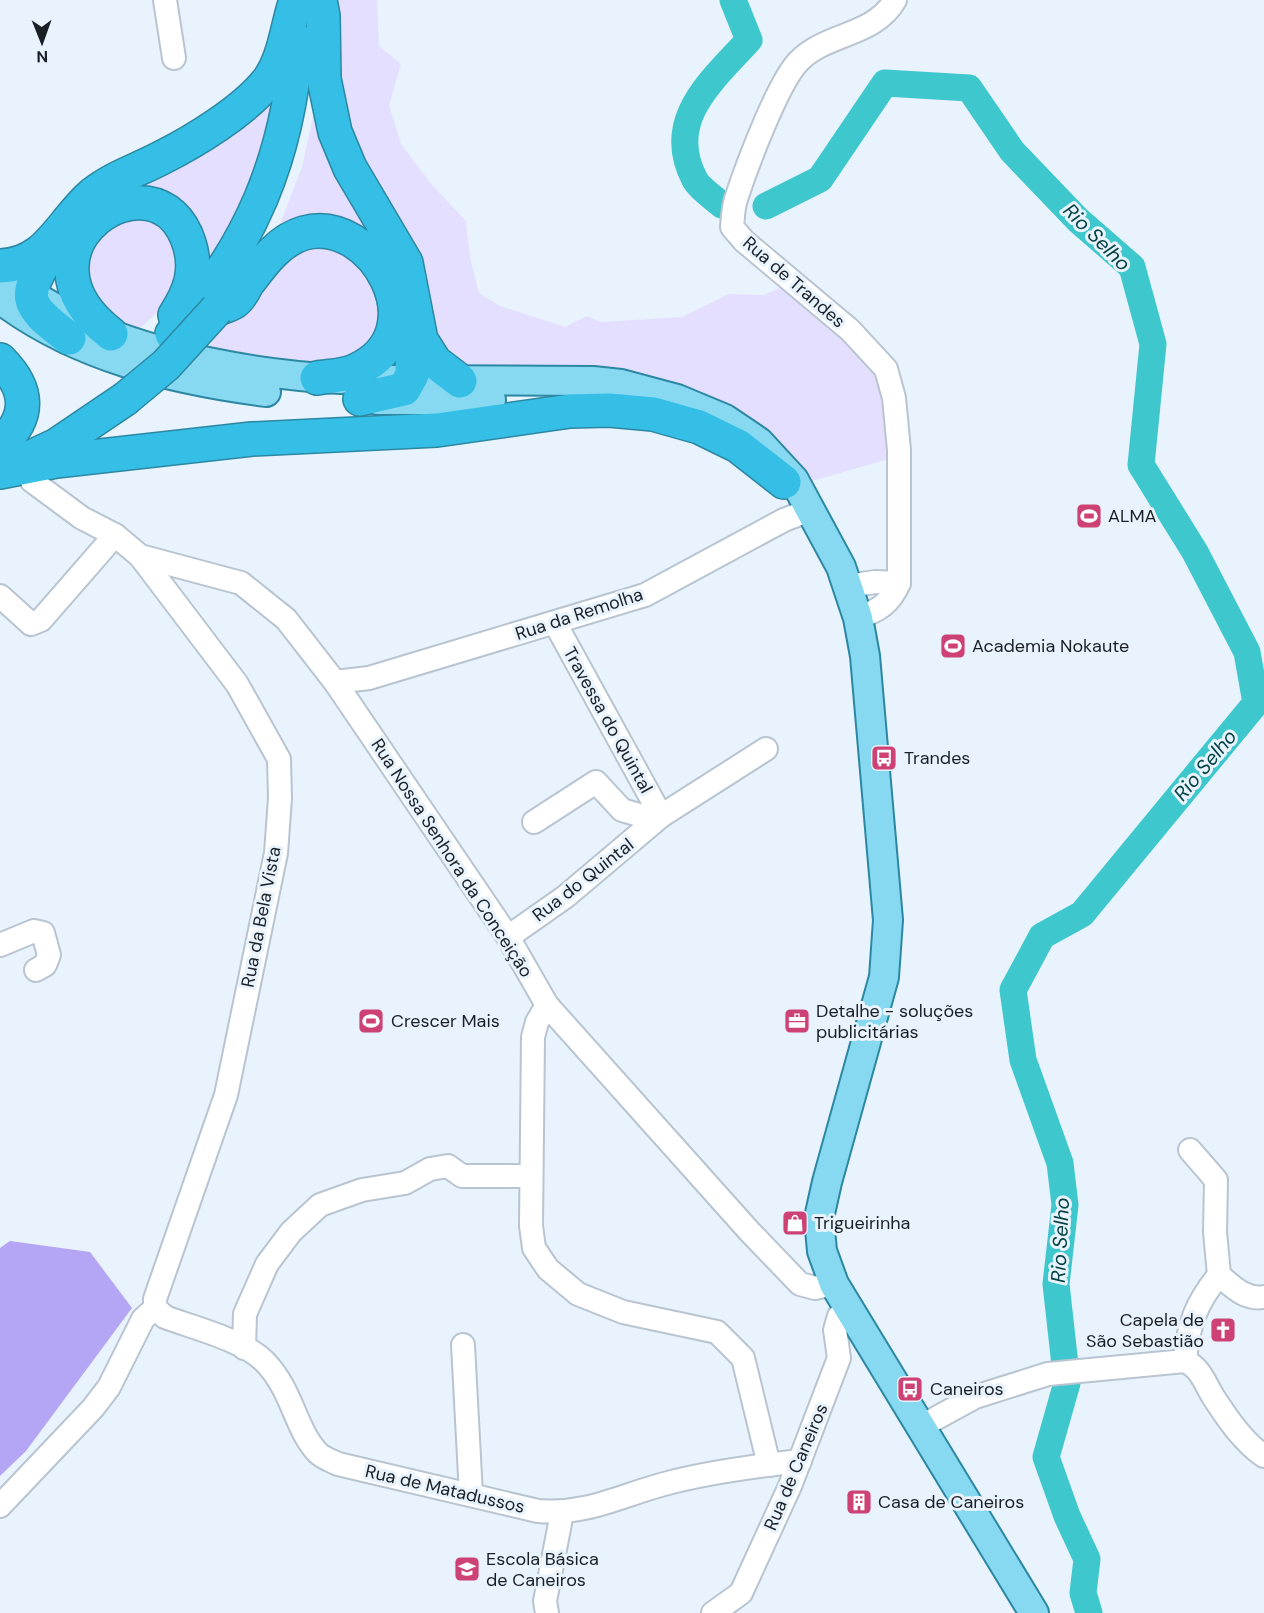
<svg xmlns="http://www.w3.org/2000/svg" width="1264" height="1613" font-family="'DM Sans',sans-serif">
<rect width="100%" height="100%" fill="#e8f3fd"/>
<g fill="#e4dfff">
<polygon points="332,0 377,0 379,46 401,64 389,105 401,144 432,185 466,221 470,258 479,293 500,306 565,327 587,316 601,322 682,317 729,294 764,295 786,285 881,371 892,458 805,483 767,440 456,364 428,334 382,205 334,96"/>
<polygon points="284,75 260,166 211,269 188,220 80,215"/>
<polygon points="317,99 383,254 275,237 302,167"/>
<polygon points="147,213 182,250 171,299 134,334 83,289 90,233"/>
<polygon points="332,244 379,282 378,339 338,369 204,352 242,304 292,248"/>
</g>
<polygon fill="#b4a5f5" points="10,1241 90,1252 132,1308 26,1451 0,1476 0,1248"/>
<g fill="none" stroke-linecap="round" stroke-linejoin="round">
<g stroke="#3ec7cc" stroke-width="27">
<path d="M 722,205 C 714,198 700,189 695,180 C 663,120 712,81 749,40 L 733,0"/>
<polyline points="766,206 820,179 885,83 969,88 1012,151 1078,220 1132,267 1153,344 1141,465 1195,552 1247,652 1256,703 1082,914 1042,936 1013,990 1023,1060 1060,1163 1065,1205 1056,1284 1067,1383 1046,1457 1067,1516 1087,1559 1083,1593 1089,1613"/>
</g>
<defs>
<g id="minor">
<polyline points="165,0 174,58"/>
<polyline points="32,481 82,518 115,535 140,556 241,583 286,619 335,682 508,937 547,1005 750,1232 800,1284 815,1288 834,1284"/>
<polyline points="140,556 237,684 279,759 280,798 276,853 226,1095 155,1299 155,1308"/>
<polyline points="848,586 875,582 899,583"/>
<polyline points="0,596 31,624 41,620 115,535"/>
<path d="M 858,618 C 879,610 890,604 899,583 L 899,450 L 894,398 L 886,369 L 850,330 L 744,241 L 732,227 C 733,218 733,208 736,199 C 746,168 778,82 799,61 C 826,33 875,36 895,0"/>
<polyline points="555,623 661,816"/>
<polyline points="335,682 369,678 645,595 784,520 810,510"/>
<polyline points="534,822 596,782 622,810 656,820"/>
<polyline points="508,937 565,897 661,816 766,749"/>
<polyline points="0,945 34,931 43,933 49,955 45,965 36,970"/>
<polyline points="547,1005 537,1022 533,1037 531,1226 534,1248 548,1269 578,1294 623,1312 717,1332 743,1358 769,1465"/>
<polyline points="1190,1150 1216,1180 1215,1232 1219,1275"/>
<path d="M 155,1308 L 165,1317 C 194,1328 244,1340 265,1362 C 293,1391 295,1429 318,1453 C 323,1458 332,1461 338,1464 L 538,1511 C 588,1515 621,1495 668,1483 C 710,1472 756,1466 800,1461"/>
<polyline points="463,1345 471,1495"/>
<polyline points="244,1348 245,1314 267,1264 291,1232 320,1205 362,1190 405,1183 430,1169 448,1166 462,1176 531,1176"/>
<path d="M 1185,1361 C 1188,1325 1196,1303 1219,1275 C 1233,1287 1245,1300 1264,1297"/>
<path d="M 920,1427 L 975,1397 L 1048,1374 L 1185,1361 C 1201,1368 1205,1384 1214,1398 C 1227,1418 1244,1443 1264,1456"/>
<polyline points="0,1506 93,1408 109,1387 143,1319 155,1308"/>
<polyline points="547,1613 545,1601 562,1513"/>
<polyline points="713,1613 741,1593 790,1486 839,1358 835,1330 839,1316 849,1310"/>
</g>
<g id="major">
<path d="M 0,275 C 27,292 54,309 83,323 C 159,357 257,375 341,379"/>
<path d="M 0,299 C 76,357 173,380 266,392"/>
<polyline points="390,380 593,381 621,384 677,399 725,419 759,442 794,480 841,567 858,618 865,656 888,920 884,977 827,1182 819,1218 822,1251 834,1284 1034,1613"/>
<polyline points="378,400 491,400"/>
</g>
<g id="highway">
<polyline points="320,0 323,16 324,79 335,132 350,168 406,263 421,340 435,362 460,381"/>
<path d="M 54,245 C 24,297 19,301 69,338"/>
<path d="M 0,266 C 48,265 61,221 93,194 C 113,178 138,170 161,158 C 195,141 244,111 268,81 C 285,58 287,26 296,0"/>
<path d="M 217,309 C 222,307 229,305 234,302 C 239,299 244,290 247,284 C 262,264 279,240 304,233 C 372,214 440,331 357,370 C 345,376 330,376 317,378"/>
<path d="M 111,334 C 0,248 157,144 189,243 C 198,271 190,292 175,315"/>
<path d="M 172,334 C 251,248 288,157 297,41"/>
<path d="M 0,360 C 29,389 31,417 0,445"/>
<polyline points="360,399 404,389 412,375 413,324"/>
<polyline points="29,458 57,445 125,399"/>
<polyline points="0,472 56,461 252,439 437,430 570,411 609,410 653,414 699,427 738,446 784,482"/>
</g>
</defs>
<use href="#minor" stroke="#b8c5d1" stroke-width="26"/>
<use href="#major" stroke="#2c87a2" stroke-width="32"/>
<use href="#highway" stroke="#2c87a2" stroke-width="36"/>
<use href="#minor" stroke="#fff" stroke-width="22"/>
<use href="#major" stroke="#86d9f0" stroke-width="28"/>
<use href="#highway" stroke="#36bfe6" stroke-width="33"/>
<defs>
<polyline id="highway-bridge" points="125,399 166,365 217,309"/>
</defs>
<use href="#highway-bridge" stroke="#2c87a2" stroke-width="36" stroke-linecap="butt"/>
<use href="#highway-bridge" stroke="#36bfe6" stroke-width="33"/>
</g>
<defs>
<symbol id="stadium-square" viewBox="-11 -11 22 22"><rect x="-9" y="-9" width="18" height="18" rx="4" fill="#cd4174" stroke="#e8f3fd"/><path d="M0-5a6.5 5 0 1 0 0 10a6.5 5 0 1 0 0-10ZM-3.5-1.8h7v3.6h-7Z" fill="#fff"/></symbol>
<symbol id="bus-square" viewBox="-11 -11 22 22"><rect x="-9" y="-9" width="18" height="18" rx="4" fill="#cd4174" stroke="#e8f3fd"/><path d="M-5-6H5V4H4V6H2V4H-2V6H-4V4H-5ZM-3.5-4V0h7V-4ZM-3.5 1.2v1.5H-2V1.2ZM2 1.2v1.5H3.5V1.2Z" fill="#fff"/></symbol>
<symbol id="office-square" viewBox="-11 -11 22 22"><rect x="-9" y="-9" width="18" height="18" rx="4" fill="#cd4174" stroke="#e8f3fd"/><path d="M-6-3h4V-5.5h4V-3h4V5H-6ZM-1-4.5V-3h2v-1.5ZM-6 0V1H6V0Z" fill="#fff"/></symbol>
<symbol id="shop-square" viewBox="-11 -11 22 22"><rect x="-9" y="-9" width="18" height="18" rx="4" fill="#cd4174" stroke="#e8f3fd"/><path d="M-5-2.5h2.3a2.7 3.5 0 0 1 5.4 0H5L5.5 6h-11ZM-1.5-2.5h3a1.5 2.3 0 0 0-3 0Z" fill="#fff"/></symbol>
<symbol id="church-square" viewBox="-11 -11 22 22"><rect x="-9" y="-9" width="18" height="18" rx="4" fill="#cd4174" stroke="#e8f3fd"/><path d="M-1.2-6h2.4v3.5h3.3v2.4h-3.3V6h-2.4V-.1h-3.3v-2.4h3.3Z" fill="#fff"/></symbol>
<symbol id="building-square" viewBox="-11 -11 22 22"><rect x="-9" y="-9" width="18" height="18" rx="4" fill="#cd4174" stroke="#e8f3fd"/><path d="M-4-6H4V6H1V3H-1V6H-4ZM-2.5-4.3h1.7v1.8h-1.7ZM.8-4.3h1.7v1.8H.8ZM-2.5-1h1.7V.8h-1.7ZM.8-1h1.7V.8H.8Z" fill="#fff"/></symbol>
<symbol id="school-square" viewBox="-11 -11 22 22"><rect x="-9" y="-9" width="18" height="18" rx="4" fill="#cd4174" stroke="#e8f3fd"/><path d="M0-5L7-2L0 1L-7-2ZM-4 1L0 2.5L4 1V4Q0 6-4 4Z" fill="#fff"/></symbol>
</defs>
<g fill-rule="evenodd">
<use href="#stadium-square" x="1074" y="501" width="30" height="30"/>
<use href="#stadium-square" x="938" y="631" width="30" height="30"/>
<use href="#bus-square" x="869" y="743" width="30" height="30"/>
<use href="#stadium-square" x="356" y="1006" width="30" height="30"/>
<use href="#office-square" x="782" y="1006" width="30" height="30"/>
<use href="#shop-square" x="780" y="1208" width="30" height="30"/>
<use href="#church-square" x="1208" y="1315" width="30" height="30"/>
<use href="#bus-square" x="895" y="1374" width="30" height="30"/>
<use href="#building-square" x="844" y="1487" width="30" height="30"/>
<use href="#school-square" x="452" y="1554" width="30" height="30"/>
</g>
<g text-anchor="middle" stroke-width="6" stroke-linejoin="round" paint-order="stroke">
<g font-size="18" fill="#1a1f23" stroke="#e8f3fd">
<text transform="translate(794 282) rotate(41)" y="6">Rua de Trandes</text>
<text transform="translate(579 614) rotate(-18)" y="6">Rua da Remolha</text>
<text transform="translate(608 720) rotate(61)" y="6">Travessa do Quintal</text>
<text transform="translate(452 858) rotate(57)" y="6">Rua Nossa Senhora da Conceição</text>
<text transform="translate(583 880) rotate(-38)" y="6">Rua do Quintal</text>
<text transform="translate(261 917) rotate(-79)" y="6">Rua da Bela Vista</text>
<text transform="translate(796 1467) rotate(-67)" y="6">Rua de Caneiros</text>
<text transform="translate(445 1489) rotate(13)" y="6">Rua de Matadussos</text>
</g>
<g font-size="18" fill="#1a1f23" stroke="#e8f3fd" text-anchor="start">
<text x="1108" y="522">ALMA</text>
<text x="972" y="652">Academia Nokaute</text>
<text x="904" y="764">Trandes</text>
<text x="816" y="1017">Detalhe - soluções<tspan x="816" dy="21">publicitárias</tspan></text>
<text x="391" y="1027">Crescer Mais</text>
<text x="814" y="1229">Trigueirinha</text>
<text x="1204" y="1326" text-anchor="end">Capela de<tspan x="1204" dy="21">São Sebastião</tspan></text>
<text x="930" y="1395">Caneiros</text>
<text x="878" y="1508">Casa de Caneiros</text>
<text x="486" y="1565">Escola Básica<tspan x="486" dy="21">de Caneiros</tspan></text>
</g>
<g font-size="20" font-style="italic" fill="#024244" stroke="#e8f3fd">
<text transform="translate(1097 237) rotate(45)" y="7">Rio Selho</text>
<text transform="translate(1205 765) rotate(-50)" y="7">Rio Selho</text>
<text transform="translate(1060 1240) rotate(-87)" y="7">Rio Selho</text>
</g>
</g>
<g transform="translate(42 42) rotate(179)" stroke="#e8f3fd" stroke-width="4.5" paint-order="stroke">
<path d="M0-4.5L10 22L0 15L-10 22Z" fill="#1a1f23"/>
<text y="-9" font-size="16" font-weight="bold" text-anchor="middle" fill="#1a1f23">N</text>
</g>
</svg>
